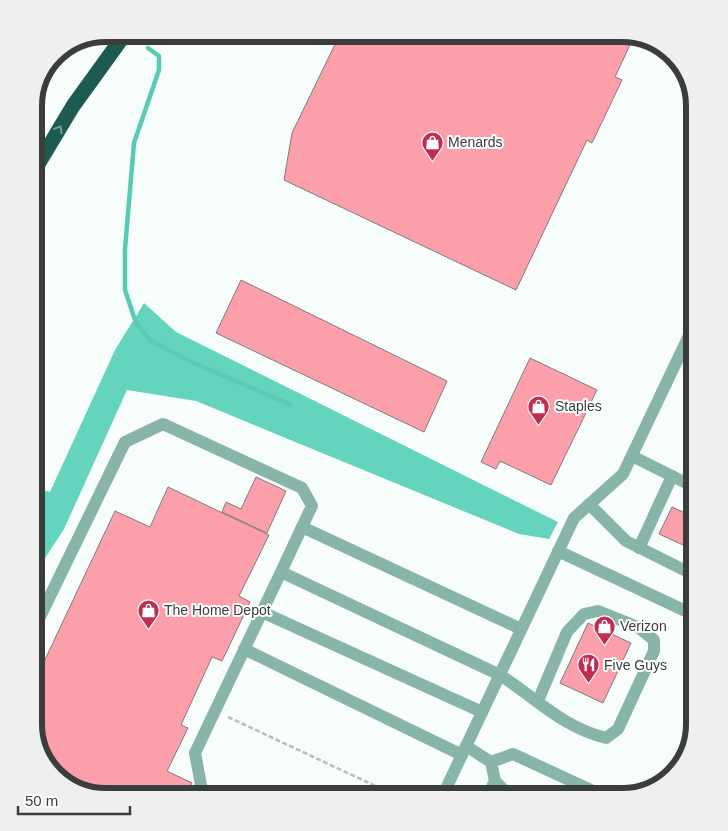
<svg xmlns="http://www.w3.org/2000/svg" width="728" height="831" font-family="Arial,sans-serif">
<rect width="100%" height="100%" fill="#f6fdfb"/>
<polygon fill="#64d4be" points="144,303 176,332 558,522 549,539 519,534 196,401 127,390 64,529 34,575 34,487 50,492 115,350"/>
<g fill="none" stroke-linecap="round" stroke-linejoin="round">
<polyline stroke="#59cbb4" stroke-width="4.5" points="148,48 159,56 159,70 134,143 125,249 125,290 136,323 150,340 185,359 291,405"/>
</g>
<g fill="#fba0aa" stroke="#817b7c">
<polygon points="340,34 626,34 634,36 615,77 622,80 592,143 587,140 516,290 284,180 292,133"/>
<polygon points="241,280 447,381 424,432 216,333"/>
<polygon points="530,358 597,390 551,485 500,461 496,469 481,462"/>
<polygon points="256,477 286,491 267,533 222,512 226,502 241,509"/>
<polygon points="168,487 269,535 239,596 250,602 222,661 212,657 181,725 188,728 167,771 192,783 185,797 107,797 74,790 49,768 34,724 34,683 115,511 150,527"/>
<polygon points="672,507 694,517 694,550 659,534"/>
<polygon points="588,623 631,643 603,703 560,683"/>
</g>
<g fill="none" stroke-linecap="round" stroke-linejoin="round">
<polyline stroke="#b8bebc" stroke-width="2.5" stroke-dasharray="5 2.5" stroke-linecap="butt" points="228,717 399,797"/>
<g stroke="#88b4a9" stroke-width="12">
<polyline points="632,456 694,487"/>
<polyline points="589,504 626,541 694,575"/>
<polyline points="639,548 672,476"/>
<polyline points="558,551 694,615"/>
<polyline points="262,612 482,712"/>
<polyline points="34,629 125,442 163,424 302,488 312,506 302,527"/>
<path d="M 521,629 L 302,527 L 281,572 L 500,675 C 537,699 562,727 606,738 L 618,729 L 654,651 L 654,640 L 638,627 L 598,611 L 584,614 L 567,632 L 538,701"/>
<polyline points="244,649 462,755"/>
<polyline points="466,746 491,762 495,781 511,797"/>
<polyline points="491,762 513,754 606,797"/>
<polyline points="195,797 201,785 195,753 281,572"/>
<polyline points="442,797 574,518 623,474 694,325"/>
<polyline points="487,797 495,781"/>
</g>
<polyline stroke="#067766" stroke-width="12" points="674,772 691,738"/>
<polyline stroke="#1d5a4f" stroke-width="15" points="34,171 73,106 125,34"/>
</g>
<defs><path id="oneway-chevron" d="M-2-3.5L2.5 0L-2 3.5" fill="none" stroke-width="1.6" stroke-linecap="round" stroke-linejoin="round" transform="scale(1.25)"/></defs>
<use stroke="#779c95" href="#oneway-chevron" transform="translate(59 129) rotate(-59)"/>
<defs>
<symbol id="shop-pin" viewBox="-11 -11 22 30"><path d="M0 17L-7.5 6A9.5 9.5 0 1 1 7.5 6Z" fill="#be2e50" stroke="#fff"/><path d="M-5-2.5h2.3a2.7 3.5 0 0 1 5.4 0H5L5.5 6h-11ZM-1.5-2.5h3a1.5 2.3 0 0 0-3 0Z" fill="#fff"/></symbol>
<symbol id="restaurant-pin" viewBox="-11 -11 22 30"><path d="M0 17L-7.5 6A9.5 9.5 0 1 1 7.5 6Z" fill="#be2e50" stroke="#fff"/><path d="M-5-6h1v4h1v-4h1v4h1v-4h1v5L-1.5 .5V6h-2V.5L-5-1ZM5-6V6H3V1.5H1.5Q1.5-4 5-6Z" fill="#fff"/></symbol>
</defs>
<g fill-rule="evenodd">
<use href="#shop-pin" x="420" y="130" width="25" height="34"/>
<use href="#shop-pin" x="526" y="394" width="25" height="34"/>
<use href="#shop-pin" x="136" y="598" width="25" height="34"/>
<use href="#shop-pin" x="592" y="614" width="25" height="34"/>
<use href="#restaurant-pin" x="576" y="652" width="25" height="34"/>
</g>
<g text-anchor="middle" stroke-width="4" stroke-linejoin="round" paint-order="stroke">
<g font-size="14" fill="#3b3d3d" stroke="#fff" text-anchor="start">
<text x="448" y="147">Menards</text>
<text x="555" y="411">Staples</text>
<text x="164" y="615">The Home Depot</text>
<text x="620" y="631">Verizon</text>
<text x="604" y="670">Five Guys</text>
</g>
</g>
<path d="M0 0H728V831H0ZM106 42H622A64 64 0 0 1 686 106V724A64 64 0 0 1 622 788H106A64 64 0 0 1 42 724V106A64 64 0 0 1 106 42Z" fill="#efefef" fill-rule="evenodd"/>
<path fill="none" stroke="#3b3d3d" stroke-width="6" d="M106 42H622A64 64 0 0 1 686 106V724A64 64 0 0 1 622 788H106A64 64 0 0 1 42 724V106A64 64 0 0 1 106 42Z"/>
<path d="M18 806v8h112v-8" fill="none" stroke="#3b3d3d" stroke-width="2.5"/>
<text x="25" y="806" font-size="15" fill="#3b3d3d" stroke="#ffffff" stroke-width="4" paint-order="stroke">50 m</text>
</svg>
